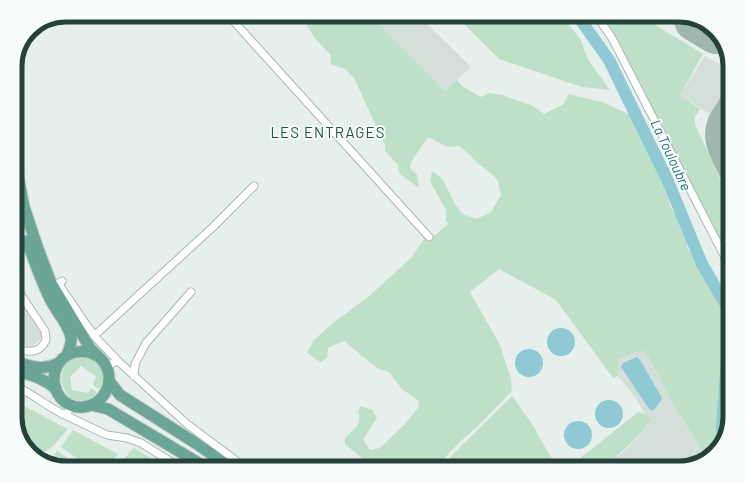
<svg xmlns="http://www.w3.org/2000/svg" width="745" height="483" font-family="Barlow,sans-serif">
<rect width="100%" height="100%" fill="#e6efeb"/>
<g fill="#d4dfda">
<polygon points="370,15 418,15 471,67 445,91"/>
<polygon points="705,56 730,70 730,127 680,95"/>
<polygon points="15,289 45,334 31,348 15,343"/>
<polygon points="644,351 651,361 674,406 701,449 704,455 702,462 679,468 606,468 612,461 622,453 637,438 651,420 645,414 635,397 618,376 618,360 635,352"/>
</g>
<g fill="#bfe0c8">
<path d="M 303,15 L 370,15 L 445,91 L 457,80 L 463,87 L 481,97 L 489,93 L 503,95 L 518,101 L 531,105 L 544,114 L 564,104 L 568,94 L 602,102 L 629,114 L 664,181 L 670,206 L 679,220 L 684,231 L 688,249 L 696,259 L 704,274 L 715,292 L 727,316 L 726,333 L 718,400 L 721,445 L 704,461 L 702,462 L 704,455 L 701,449 L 674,406 L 651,361 L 644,351 L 635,352 L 618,360 L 618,376 L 613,378 L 556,300 L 499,269 L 470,292 L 500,345 L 511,379 L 512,391 L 481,423 L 460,442 L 435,468 L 374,468 L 345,444 L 345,438 C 354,429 363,425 358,411 L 361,406 L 372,410 L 377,418 L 363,440 L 370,450 L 380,448 L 404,425 L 418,408 L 419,401 L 402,389 L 389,372 L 378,369 L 344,341 L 328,348 L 327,358 L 321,362 L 315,359 L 307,352 L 314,340 L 334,322 L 368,297 L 411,258 L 424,239 L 435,235 L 449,223 L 446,222 L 446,210 L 430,181 L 432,171 L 442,178 L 454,202 L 462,214 L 477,219 L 491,212 L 501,195 L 498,181 L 491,173 L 478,164 L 468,153 L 459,146 L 448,147 L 428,137 L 411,162 L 410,168 L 417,175 L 419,188 L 399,173 L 398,165 L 385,151 L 385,145 L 354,78 L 345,69 L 331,64 L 330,54 C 317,41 309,33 303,15 Z"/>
<polygon points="455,15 561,15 581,40 587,58 610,90 582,87 499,59"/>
<polygon points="601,15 639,15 703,54 680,95 700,109 695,117 695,124 730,201 730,260"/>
<path d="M 84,357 C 92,360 101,363 104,372 C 105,376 104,381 104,385 L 99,389 L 93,385 L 96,376 L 81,366 L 70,377 L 72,390 L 88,393 L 91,388 L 96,391 C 95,397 92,401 86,401 C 82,401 77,401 73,399 C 69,398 67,394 65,390 C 58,379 62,363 75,359 C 78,358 81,357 84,357 Z"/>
<polygon points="512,396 532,424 554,462 559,468 440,468 457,450"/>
<polygon points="22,405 68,429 53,446 36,458 22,442 17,426 21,423 15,418 15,414"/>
<path d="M 638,412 L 645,414 L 651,420 C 646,426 641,434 635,439 C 625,449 614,457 606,468 L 571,468 L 572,465 Z"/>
<polygon points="73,430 118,454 106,468 91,468 61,447"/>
<polygon points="134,448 167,468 116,468"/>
<polygon points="57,451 83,468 66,468 50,463"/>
</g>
<g fill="#8ec9d4">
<circle cx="561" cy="342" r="14"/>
<circle cx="529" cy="363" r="14"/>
<polygon points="637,357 640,360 662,398 660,402 653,411 649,409 621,367 623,363"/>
<circle cx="609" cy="414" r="14"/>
<circle cx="578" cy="435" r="14"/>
</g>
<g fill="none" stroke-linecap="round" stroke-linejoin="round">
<g stroke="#8ec9d4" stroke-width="12">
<polyline points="577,15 609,60 667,179 702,264 730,312"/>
<polyline points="723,439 722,427 727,359 730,340"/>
</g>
<path stroke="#a2b6b0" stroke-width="17" d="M 730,98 C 726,105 721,112 717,119 C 707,141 721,159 730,178"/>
<polyline stroke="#a2b6b0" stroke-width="44" points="696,20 716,32"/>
<defs>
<g id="street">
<polyline points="228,15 429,237"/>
<polyline points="596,15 612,38 730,267"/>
<polyline points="15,220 25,212"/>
<polyline points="62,281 59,283 62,289 88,327 98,340 118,361"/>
<path d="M 15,286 L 45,331 L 46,340 C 45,342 43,346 40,348 C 34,353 22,351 15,349"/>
<polyline points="94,336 213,227 254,186"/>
<polyline points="106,366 118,361 187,424 246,468"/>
<polyline points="134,376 135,364 146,343 191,292"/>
<path d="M 15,386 C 34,394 48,408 67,416 L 68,411"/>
<polyline points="67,416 107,435 127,438 141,443 181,468"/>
</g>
<g id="primary">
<path d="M 15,161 L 24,207 L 37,246 L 51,283 L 90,348 C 95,354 103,359 106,366 C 115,383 103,405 84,407 C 52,410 42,365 72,353 C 76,352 82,351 87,352 C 90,352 93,354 95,355"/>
<path d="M 27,241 C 34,261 41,280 50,299 C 56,311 68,324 71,337 C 72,343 69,350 67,355"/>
<path d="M 15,361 C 32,367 42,371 59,363"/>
<path d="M 15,370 C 30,375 44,378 56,389"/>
<polyline points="109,381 120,395 197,444 231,468"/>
<polyline points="91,405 108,409 207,468"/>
</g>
</defs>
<use href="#street" stroke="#a8b8b2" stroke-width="9"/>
<use href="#primary" stroke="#c2cac8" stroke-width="13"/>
<use href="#street" stroke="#fff" stroke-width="7"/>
<use href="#primary" stroke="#6aa596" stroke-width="11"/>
</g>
<g text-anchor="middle" stroke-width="4" stroke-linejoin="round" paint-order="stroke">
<g font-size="14" font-style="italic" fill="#1c6f80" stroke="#f7fbf9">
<text transform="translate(671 155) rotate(65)" y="5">La Touloubre</text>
</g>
<g font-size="15" letter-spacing="1" fill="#1f5548" stroke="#f7fbf9">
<text x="328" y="138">LES ENTRAGES</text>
</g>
</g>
<path d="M0 0H745V483H0ZM66 22H679A44 44 0 0 1 723 66V417A44 44 0 0 1 679 461H66A44 44 0 0 1 22 417V66A44 44 0 0 1 66 22Z" fill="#f7fbf9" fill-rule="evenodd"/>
<path fill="none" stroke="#24423a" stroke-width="5" d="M66 22H679A44 44 0 0 1 723 66V417A44 44 0 0 1 679 461H66A44 44 0 0 1 22 417V66A44 44 0 0 1 66 22Z"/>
</svg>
